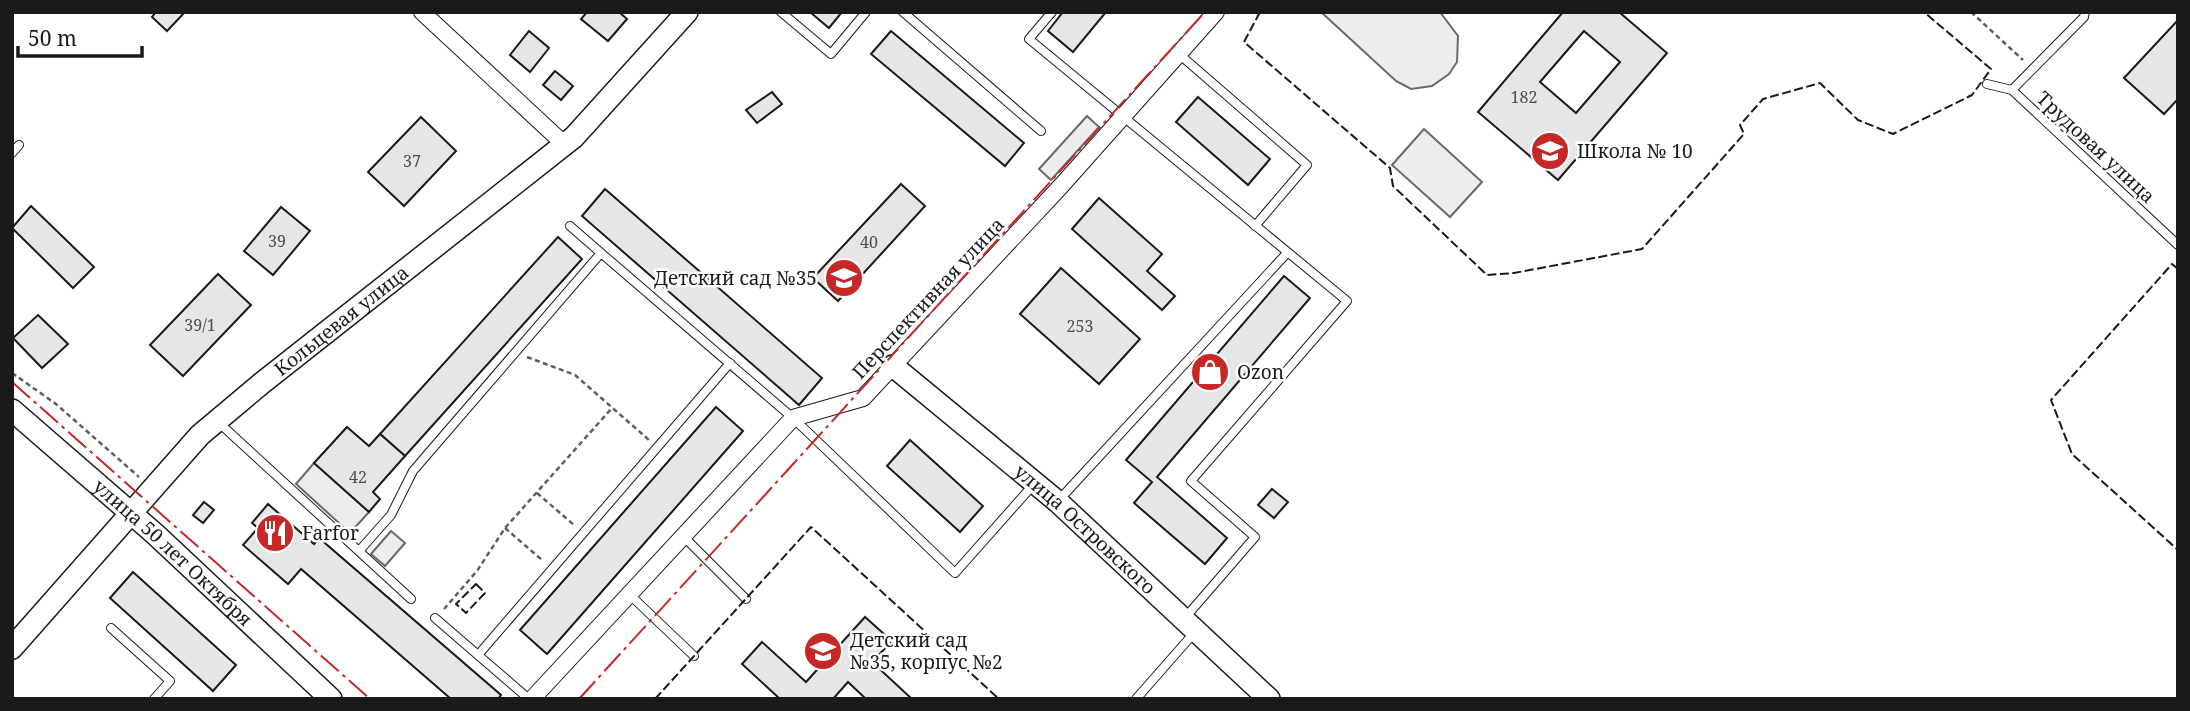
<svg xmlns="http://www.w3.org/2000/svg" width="2190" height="711" font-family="'Noto Serif',serif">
<rect width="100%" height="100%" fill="#fff"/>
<g fill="#ededed" stroke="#6a6a6a" stroke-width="2">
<polygon points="1321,12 1440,12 1458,36 1457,62 1449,74 1432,86 1411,89 1396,81"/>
<polygon points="1087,116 1099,127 1051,180 1039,169"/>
<polygon points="1424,129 1482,182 1450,217 1392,165"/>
<polygon points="314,463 369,512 350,533 296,484"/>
<polygon points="391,531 405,543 385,566 371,554"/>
</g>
<g fill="#e6e6e6" stroke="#1a1a1a" stroke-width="2" fill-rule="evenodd">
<polygon points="156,12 185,12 167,31 152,17"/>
<polygon points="587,12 619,12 627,19 608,41 581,19"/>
<polygon points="810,12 842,12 829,28"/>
<polygon points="1063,12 1106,12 1073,52 1048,31"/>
<path d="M 1563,12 L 1619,12 L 1667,53 L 1558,180 L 1478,112 ZM 1584,31 L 1620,62 L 1576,113 L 1540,82 Z"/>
<polygon points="2178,20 2178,99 2164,114 2124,78"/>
<polygon points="529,31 549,48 530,72 510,55"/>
<polygon points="891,31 1024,143 1005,166 871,54"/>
<polygon points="555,71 573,86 561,100 543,85"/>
<polygon points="772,92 782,104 757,123 746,110"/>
<polygon points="1198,97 1270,159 1248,185 1176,122"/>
<polygon points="421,117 456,151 404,206 368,172"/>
<polygon points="901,184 925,206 838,301 813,278"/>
<polygon points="605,189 822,378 799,405 582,216"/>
<polygon points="1099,198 1162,254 1147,271 1175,296 1162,310 1072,229"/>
<polygon points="31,206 94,267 73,288 12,228"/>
<polygon points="281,207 310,231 273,275 244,251"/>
<polygon points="558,237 582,259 405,456 380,434"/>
<polygon points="1061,268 1140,339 1099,384 1020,314"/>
<polygon points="218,274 251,305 183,376 150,345"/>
<polygon points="1284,276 1310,298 1157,477 1227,538 1205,564 1134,503 1152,482 1126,460"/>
<polygon points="38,315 68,344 42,368 13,338"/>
<polygon points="716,407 743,431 547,654 520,630"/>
<polygon points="347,427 369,446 380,434 405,456 373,492 380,499 369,512 314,463"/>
<polygon points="910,440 983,506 960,532 887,466"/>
<polygon points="1272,489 1288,502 1274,518 1258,505"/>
<polygon points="204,502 214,510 203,523 193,515"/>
<polygon points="268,504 314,544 319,538 501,695 498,699 451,699 301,569 288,584 243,545 258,528 252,523"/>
<polygon points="133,572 236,665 213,691 110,598"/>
<polygon points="865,617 892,641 872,662 912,699 866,699 848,682 833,699 780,699 742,664 762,642 806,682"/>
</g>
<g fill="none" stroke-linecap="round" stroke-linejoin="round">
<defs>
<g id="lane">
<polyline points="781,12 831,54 866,12"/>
<polyline points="903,12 1041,131"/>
<polyline points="1052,12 1029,39 1347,301 1191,481 1255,537 1184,619"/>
<polyline points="1179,54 1307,165 1255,226"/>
<polyline points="1987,84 2012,90 2178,245"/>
<polyline points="2012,90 2084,17 2085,12"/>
<polyline points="12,153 19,145"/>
<polyline points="570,226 601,253"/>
<polyline points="217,421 411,599"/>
<polyline points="1059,500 1287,253"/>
<polyline points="683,536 746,599"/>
<polyline points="359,551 391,515 413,471 601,253 793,418 955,573 1034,484"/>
<polyline points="629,594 694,656"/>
<polyline points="435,618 529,699"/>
<polyline points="111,628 170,681 154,699"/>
<polyline points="478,655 730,363"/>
<polyline points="1136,699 1194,633"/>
</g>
<g id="street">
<polyline points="422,12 564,144"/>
<polyline points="532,699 793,418 863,398 1061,186 1216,12"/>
</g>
<g id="secondary">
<path id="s1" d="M 893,366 L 1058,502 L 1269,699"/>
<path id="s2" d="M 12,410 L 155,534 L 331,699"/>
<path id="s3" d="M 12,648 L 200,435 L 262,383 L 574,137 L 687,12"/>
</g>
</defs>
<use href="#lane" stroke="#1a1a1a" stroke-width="10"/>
<use href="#street" stroke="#1a1a1a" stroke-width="18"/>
<use href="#secondary" stroke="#1a1a1a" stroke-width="24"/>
<g stroke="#5f5f5f" stroke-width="2.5" stroke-dasharray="5 3.5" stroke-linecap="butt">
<polyline points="1971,12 2023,60"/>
<polyline points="527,357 575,375 649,440"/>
<polyline points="12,373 56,404 139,477"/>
<polyline points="537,493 574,525"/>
<polyline points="505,528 542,560"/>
<polyline points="444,609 477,571 505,528 612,408"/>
</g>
<use href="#lane" stroke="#fff" stroke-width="8"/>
<use href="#street" stroke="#fff" stroke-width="16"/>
<use href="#secondary" stroke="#fff" stroke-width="21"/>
<g stroke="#1a1a1a" stroke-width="2" stroke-dasharray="9 3.5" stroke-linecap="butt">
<polyline points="1260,12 1244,42 1390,168 1393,186 1487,275 1514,273 1642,249 1744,134 1740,125 1763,99 1820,83 1858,120 1893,134 1972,95 1991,69 1924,12"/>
<polyline points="2178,269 2172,264 2051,400 2072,454 2178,550"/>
<polygon points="476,584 485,593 466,613 456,604"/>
<polyline points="655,699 811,527 999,699"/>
</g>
<g stroke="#c62828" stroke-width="2" stroke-dasharray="24 5 3.5 5" stroke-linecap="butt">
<polyline points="12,382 370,699"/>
<polyline points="579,699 1205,12"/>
</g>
</g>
<defs>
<symbol id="school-disc" viewBox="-11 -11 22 22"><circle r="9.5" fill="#c62828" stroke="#fff"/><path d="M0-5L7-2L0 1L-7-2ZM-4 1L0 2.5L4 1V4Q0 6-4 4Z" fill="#fff"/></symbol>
<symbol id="shop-disc" viewBox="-11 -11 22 22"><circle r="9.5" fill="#c62828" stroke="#fff"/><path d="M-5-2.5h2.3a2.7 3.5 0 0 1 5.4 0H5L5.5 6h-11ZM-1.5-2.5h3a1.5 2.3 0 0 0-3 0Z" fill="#fff"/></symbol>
<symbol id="restaurant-disc" viewBox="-11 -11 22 22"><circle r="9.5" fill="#c62828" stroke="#fff"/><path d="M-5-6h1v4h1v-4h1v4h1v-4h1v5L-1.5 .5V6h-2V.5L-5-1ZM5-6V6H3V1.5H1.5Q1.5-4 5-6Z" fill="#fff"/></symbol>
</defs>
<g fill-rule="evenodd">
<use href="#school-disc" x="1528" y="129" width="44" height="44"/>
<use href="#school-disc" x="822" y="256" width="44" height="44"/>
<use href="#shop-disc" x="1188" y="350" width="44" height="44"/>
<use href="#restaurant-disc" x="253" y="511" width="44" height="44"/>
<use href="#school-disc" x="801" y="629" width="44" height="44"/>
</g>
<g text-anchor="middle" stroke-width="5" stroke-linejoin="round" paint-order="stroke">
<g font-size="16" fill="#4d4d4d">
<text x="1524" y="103">182</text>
<text x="412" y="167">37</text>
<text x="277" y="247">39</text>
<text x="869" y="248">40</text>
<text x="200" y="331">39/1</text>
<text x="1080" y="332">253</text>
<text x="358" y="483">42</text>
</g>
<g font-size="19" fill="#1a1a1a" stroke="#fff">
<text transform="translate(2096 147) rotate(43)" y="7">Трудовая улица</text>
<text transform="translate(928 298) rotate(-47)" y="7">Перспективная улица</text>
<text dy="7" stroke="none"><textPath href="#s3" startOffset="466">Кольцевая улица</textPath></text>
<text dy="7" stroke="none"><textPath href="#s1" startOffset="252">улица Островского</textPath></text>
<text dy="7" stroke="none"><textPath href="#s2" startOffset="215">улица 50 лет Октября</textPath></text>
</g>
<g font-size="19" fill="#1a1a1a" stroke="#fff" text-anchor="start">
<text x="1577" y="158">Школа № 10</text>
<text x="817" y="285" text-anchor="end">Детский сад №35</text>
<text x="1237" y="379">Ozon</text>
<text x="302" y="540">Farfor</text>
<text x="850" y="647">Детский сад<tspan x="850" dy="22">№35, корпус №2</tspan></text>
</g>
</g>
<rect width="2190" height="711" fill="none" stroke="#1a1a1a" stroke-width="28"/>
<path d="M18 46v10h124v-10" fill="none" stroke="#1a1a1a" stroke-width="3.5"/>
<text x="28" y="46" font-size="21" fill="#1a1a1a" stroke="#ffffff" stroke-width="5" paint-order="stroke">50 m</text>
</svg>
